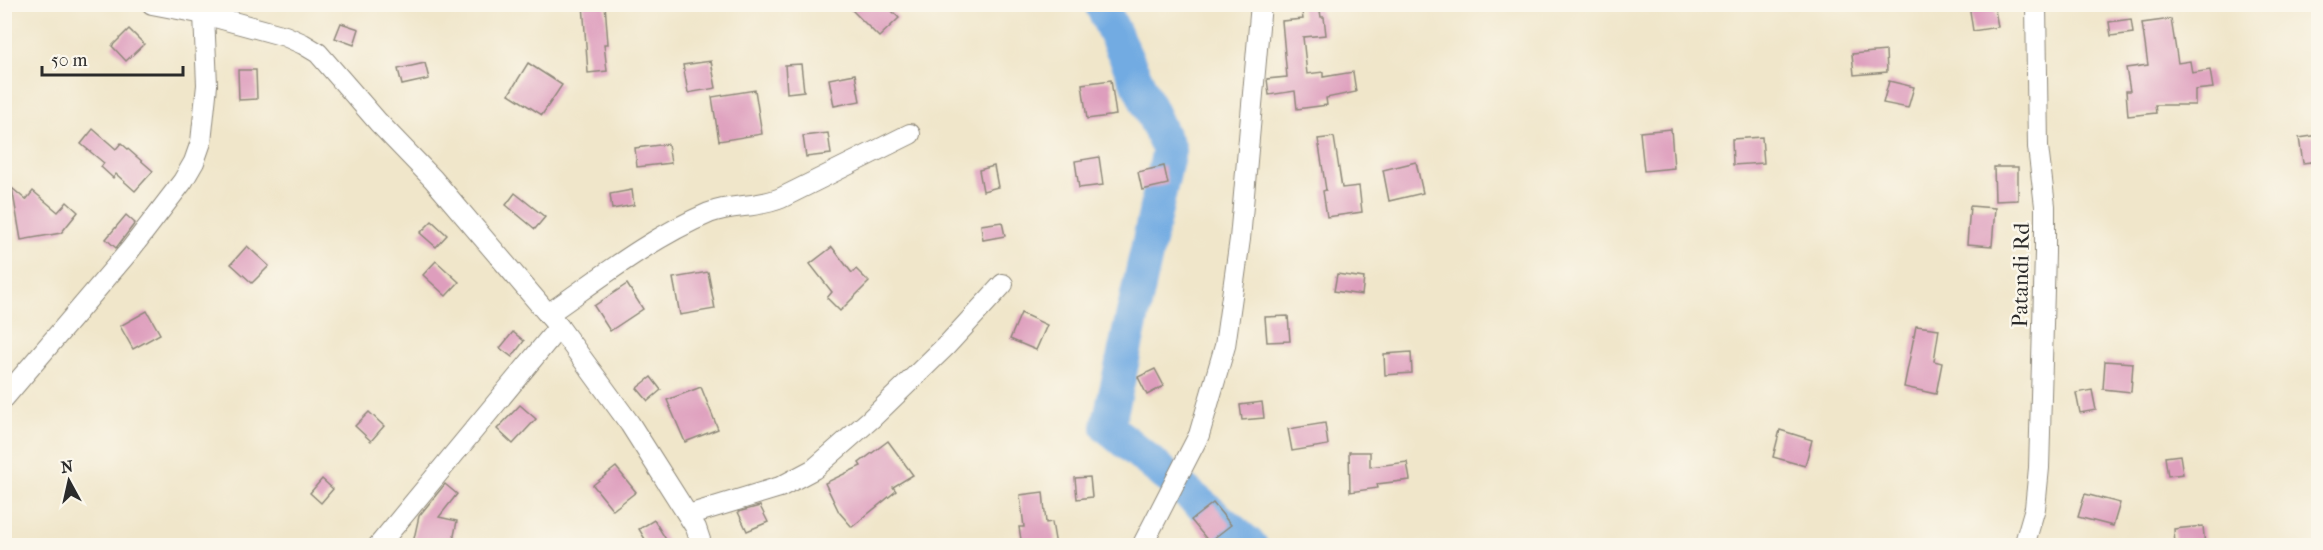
<svg xmlns="http://www.w3.org/2000/svg" width="2323" height="550" font-family="'IM FELL French Canon',serif">
<rect width="100%" height="100%" fill="#fbf7ec"/>
<filter id="ink" filterUnits="userSpaceOnUse"><feTurbulence type="fractalNoise" baseFrequency=".0167" numOctaves="2"/><feDisplacementMap in="SourceGraphic" scale="12" xChannelSelector="R" yChannelSelector="G"/><feConvolveMatrix kernelMatrix="1 2 1 2 8 2 1 2 1" color-interpolation-filters="sRGB"/></filter>
<filter id="wash" filterUnits="userSpaceOnUse"><feTurbulence type="fractalNoise" baseFrequency=".008" numOctaves="4" result="noise"/><feDisplacementMap in="SourceGraphic" scale="24" xChannelSelector="R" yChannelSelector="G"/><feGaussianBlur stdDeviation="1.35" result="paint"/><feColorMatrix in="noise" values="0 0 0 0 0 0 0 0 0 0 0 0 0 0 0 0 0 1.4 0 .05"/><feComposite in="paint" operator="in"/></filter>
<g filter="url(#wash)">
<rect width="100%" height="100%" fill="#f0e6ca"/>
<g fill="none" stroke-linecap="round" stroke-linejoin="round">
<polyline stroke="#72abe2" stroke-width="34" points="1101,4 1169,150 1108,427 1251,546"/>
</g>
<g id="blocks">
<g fill="#de9ebd">
<polygon points="583,4 605,4 608,44 604,44 607,71 588,73"/>
<polygon points="846,4 885,4 899,18 879,37"/>
<polygon points="1301,4 1319,4 1321,17 1324,17 1326,35 1303,37 1307,74 1323,72 1323,77 1353,72 1356,92 1326,98 1327,105 1297,109 1295,91 1269,95 1267,79 1287,77 1282,21 1303,19"/>
<polygon points="1969,4 1994,4 1998,27 1973,31"/>
<polygon points="2131,19 2133,33 2111,36 2109,22"/>
<polygon points="2171,19 2178,63 2190,61 2192,73 2210,70 2213,88 2195,90 2195,105 2155,105 2156,113 2128,116 2126,91 2130,91 2126,68 2148,65 2142,23"/>
<polygon points="341,23 359,29 354,45 335,38"/>
<polygon points="129,29 144,44 126,61 112,46"/>
<polygon points="1886,51 1887,72 1854,75 1852,54"/>
<polygon points="711,61 716,88 688,93 683,65"/>
<polygon points="425,63 429,79 402,85 398,69"/>
<polygon points="528,63 562,85 542,115 509,94"/>
<polygon points="801,64 804,91 787,93 785,65"/>
<polygon points="238,70 256,70 257,99 239,100"/>
<polygon points="855,74 860,101 834,106 829,79"/>
<polygon points="1111,80 1116,115 1087,119 1082,84"/>
<polygon points="1889,81 1914,87 1908,108 1883,103"/>
<polygon points="755,90 762,134 719,141 712,97"/>
<polygon points="93,129 116,149 121,143 153,171 135,191 116,174 113,178 101,167 104,163 81,144"/>
<polygon points="1671,129 1674,168 1644,171 1640,132"/>
<polygon points="828,133 831,154 806,157 803,136"/>
<polygon points="2319,135 2319,161 2303,163 2299,138"/>
<polygon points="1334,137 1342,188 1359,186 1362,212 1327,217 1323,191 1326,190 1318,139"/>
<polygon points="1762,137 1764,163 1733,165 1732,139"/>
<polygon points="668,144 671,163 637,167 635,148"/>
<polygon points="1099,157 1103,185 1079,188 1075,161"/>
<polygon points="1416,162 1423,193 1389,201 1383,170"/>
<polygon points="994,166 998,187 983,191 979,170"/>
<polygon points="1164,166 1168,184 1142,190 1138,172"/>
<polygon points="1994,167 2018,167 2018,200 1995,201"/>
<polygon points="12,188 26,200 33,191 58,212 67,202 78,212 61,233 21,240"/>
<polygon points="632,190 634,205 612,209 610,194"/>
<polygon points="515,193 545,217 535,229 506,205"/>
<polygon points="1970,206 1995,208 1992,246 1967,244"/>
<polygon points="126,215 135,223 116,248 106,239"/>
<polygon points="432,221 447,235 436,247 420,233"/>
<polygon points="1002,222 1005,236 983,240 981,225"/>
<polygon points="247,246 269,266 252,283 231,264"/>
<polygon points="832,247 852,273 856,269 869,282 840,311 827,298 832,292 810,264"/>
<polygon points="436,261 459,282 446,296 423,275"/>
<polygon points="708,272 715,309 680,315 673,278"/>
<polygon points="1337,274 1364,278 1362,295 1334,291"/>
<polygon points="627,284 643,309 610,331 594,306"/>
<polygon points="147,311 160,334 133,349 120,326"/>
<polygon points="1021,313 1047,325 1036,350 1010,339"/>
<polygon points="1288,316 1290,341 1267,342 1265,317"/>
<polygon points="1916,326 1939,329 1934,361 1942,363 1936,394 1904,387"/>
<polygon points="513,332 524,341 512,357 500,348"/>
<polygon points="1411,352 1412,373 1385,375 1384,354"/>
<polygon points="2105,361 2133,363 2131,392 2103,389"/>
<polygon points="1155,369 1164,386 1147,395 1138,377"/>
<polygon points="651,377 661,390 648,401 637,388"/>
<polygon points="701,387 718,429 685,442 667,400"/>
<polygon points="2092,390 2096,410 2080,413 2076,393"/>
<polygon points="1262,402 1264,418 1242,420 1240,405"/>
<polygon points="520,405 536,419 513,444 497,429"/>
<polygon points="369,412 384,426 371,441 355,426"/>
<polygon points="1325,423 1328,445 1292,451 1288,429"/>
<polygon points="1780,430 1812,440 1805,466 1773,457"/>
<polygon points="888,441 913,475 893,487 896,491 852,527 839,512 825,483 861,466 859,463"/>
<polygon points="1349,452 1370,452 1370,467 1407,462 1410,480 1377,484 1378,488 1350,492"/>
<polygon points="2180,455 2183,474 2168,476 2165,457"/>
<polygon points="616,467 636,492 613,510 593,485"/>
<polygon points="1090,477 1092,497 1077,499 1075,478"/>
<polygon points="322,479 333,489 321,503 310,493"/>
<polygon points="445,484 457,494 439,517 457,521 452,546 413,543 419,516"/>
<polygon points="1043,492 1046,523 1052,522 1056,546 1022,546 1019,527 1024,527 1020,495"/>
<polygon points="2085,494 2120,503 2113,526 2078,517"/>
<polygon points="1213,503 1231,525 1209,542 1191,520"/>
<polygon points="760,506 768,522 747,531 738,512"/>
<polygon points="654,520 670,546 649,546 639,529"/>
<polygon points="2203,526 2205,546 2175,546 2174,529"/>
</g>
</g>
</g>
<g filter="url(#ink)">
<use href="#blocks" fill-opacity="0" stroke="#8e887a" stroke-width="1.5"/>
<g fill="none" stroke-linecap="round" stroke-linejoin="round">
<defs>
<g id="minor">
<polyline points="152,4 204,14 285,36 303,44 318,53 378,122 433,179 559,327 630,424 696,528 702,546"/>
<path d="M 548,314 C 600,278 650,238 709,213 C 732,204 758,208 781,198 L 910,134"/>
<polyline points="4,398 130,250 183,181 194,162 201,142 207,85 204,14"/>
<polyline points="688,515 780,487 814,469 871,419 947,345 1003,284"/>
<polyline points="378,546 559,327"/>
<polyline points="1142,546 1199,435 1225,346 1240,239 1261,4"/>
<polyline points="2024,546 2035,508 2039,468 2045,253 2045,206 2038,147 2036,4"/>
</g>
</defs>
<use href="#minor" stroke="#8e887a" stroke-width="22"/>
<use href="#minor" stroke="#fff" stroke-width="20"/>
</g>
</g>
<g text-anchor="middle" stroke-width="5" stroke-linejoin="round" paint-order="stroke">
<g font-size="22" fill="#2b2b2b" stroke="#fbf7ec">
<text transform="translate(2020 275) rotate(-89)" y="8">Patandi Rd</text>
</g>
</g>
<rect width="2323" height="550" fill="none" stroke="#fbf7ec" stroke-width="24"/>
<g transform="translate(69 481) rotate(352)" stroke="#fbf7ec" stroke-width="4.5" paint-order="stroke">
<path d="M0-4.5L10 22L0 15L-10 22Z" fill="#2b2b2b"/>
<text y="-9" font-size="16" font-weight="bold" text-anchor="middle" fill="#2b2b2b">N</text>
</g>
<path d="M42 66v9h141v-9" fill="none" stroke="#2b2b2b" stroke-width="3"/>
<text x="51" y="66" font-size="18" fill="#2b2b2b" stroke="#fbf7ec" stroke-width="4.5" paint-order="stroke">50 m</text>
</svg>
